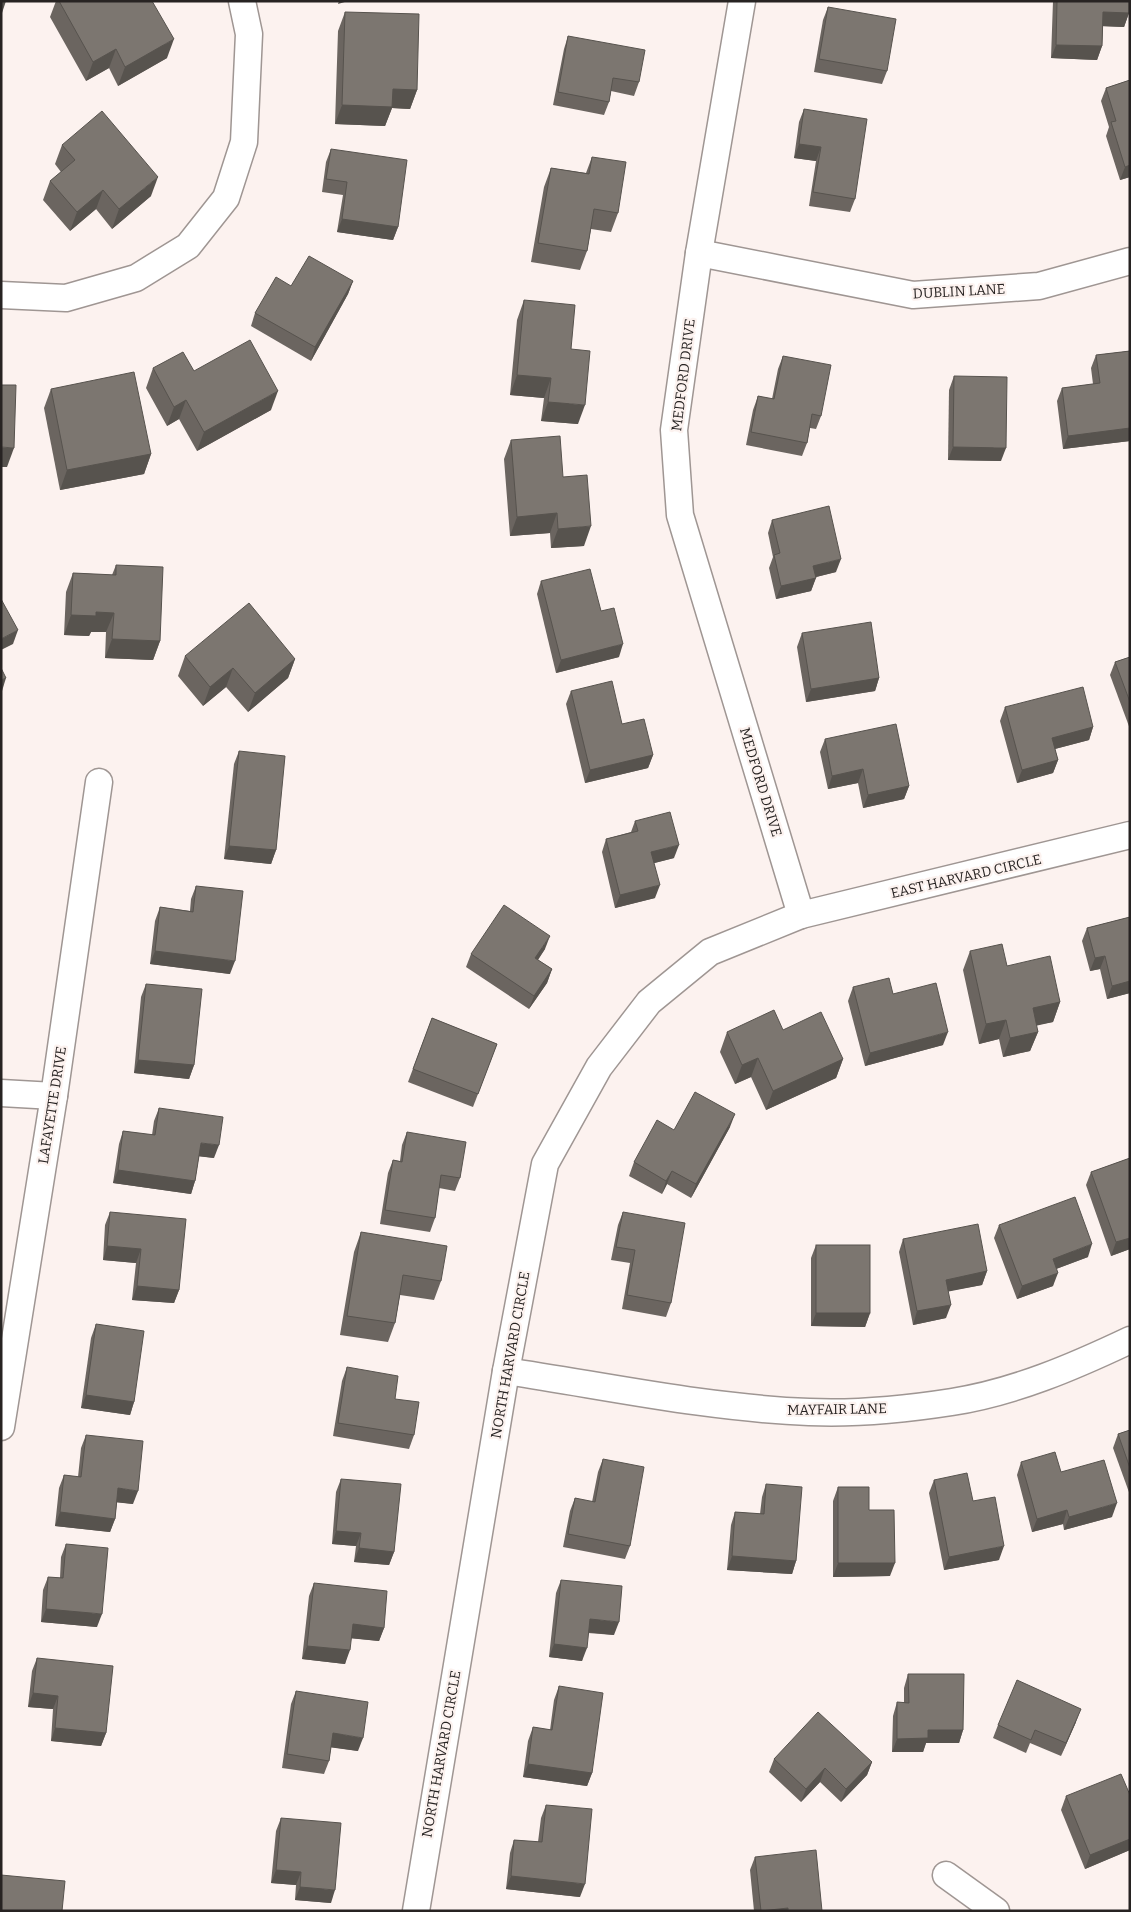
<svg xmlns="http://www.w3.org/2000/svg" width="1131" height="1912" font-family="Bitter,serif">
<rect width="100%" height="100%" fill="#fcf2ef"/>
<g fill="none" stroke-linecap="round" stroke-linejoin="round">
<defs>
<g id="minor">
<polyline points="742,1 699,253 674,430 680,515 801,915"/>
<polyline points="699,253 913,295 1039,286 1130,261"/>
<polyline points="1,295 66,298 136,278 188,246 226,198 244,142 249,34 242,1"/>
<polyline points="1,1093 54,1096"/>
<path d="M 506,1371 C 606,1386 707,1408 809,1412 C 854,1414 907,1409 952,1402 C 1015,1392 1073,1367 1130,1340"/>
<polyline points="1,1427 54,1096 99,782"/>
<polyline points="946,1875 996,1911"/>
<polyline points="416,1911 506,1371 545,1164 599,1067 649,1002 710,952 801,915 1130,835"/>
</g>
</defs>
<use href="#minor" stroke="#9f9693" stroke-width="29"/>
<use href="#minor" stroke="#fff" stroke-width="26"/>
</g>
<g fill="#6b6560">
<polygon points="56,1 152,1 167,58 118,86 109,68 86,81 50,17"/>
<polygon points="1053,1 1129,1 1129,13 1124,27 1103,26 1102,46 1097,60 1051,58"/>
<polygon points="828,7 887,71 882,84 814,72 823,20"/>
<polygon points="345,12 417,90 410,109 392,108 385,126 335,124 338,31"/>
<polygon points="568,36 639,82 634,96 611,91 609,102 604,115 553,105 564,49"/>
<polygon points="1130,80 1130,177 1120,180 1106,136 1109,127 1101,101 1106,88"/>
<polygon points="804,109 855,199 850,212 809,206 816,161 794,158 799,122"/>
<polygon points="62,145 151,196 112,229 96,209 70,231 43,200 50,181 61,172 55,164"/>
<polygon points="331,149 398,227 393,240 337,232 343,195 322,192 326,162"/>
<polygon points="592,157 618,213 611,232 591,229 587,251 580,270 531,262 544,187 551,168 586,173"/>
<polygon points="353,281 348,294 311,361 251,326 255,313 291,286"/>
<polygon points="524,300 578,424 541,421 544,398 510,395 517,320"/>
<polygon points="1130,351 1130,441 1063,449 1057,401 1062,388 1093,384 1091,368 1096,355"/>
<polygon points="783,356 821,416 816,429 810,428 807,443 802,456 746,445 753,410 758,396 772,399 778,369"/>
<polygon points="153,368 194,371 271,410 197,451 179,419 167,426 146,388"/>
<polygon points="954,376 1001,461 948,460 949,390"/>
<polygon points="51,389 151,454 144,474 60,490 44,408"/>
<polygon points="511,440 563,477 584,546 551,548 550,533 510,536 504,459"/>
<polygon points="772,520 836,572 816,577 811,591 776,599 769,568 773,557 768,533"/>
<polygon points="116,565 160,641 153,660 105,658 106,632 91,632 89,636 64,635 66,592 73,573 112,575"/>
<polygon points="541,581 601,611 619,657 556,673 537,594"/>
<polygon points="802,633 879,678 875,691 806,702 797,647"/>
<polygon points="185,656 295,659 288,678 248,712 226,687 203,706 178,676"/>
<polygon points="1130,657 1130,729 1110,675 1115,662"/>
<polygon points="571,691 622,724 653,755 648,768 585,783 566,704"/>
<polygon points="1005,707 1093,727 1089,740 1055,749 1058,760 1053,773 1017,783 1000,721"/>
<polygon points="825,739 909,786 904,799 863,808 858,783 828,789 820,752"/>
<polygon points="239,751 276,850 271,864 224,859 234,764"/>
<polygon points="635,821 674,858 654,863 655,898 615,908 602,852 606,839 631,832"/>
<polygon points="196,886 230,974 150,964 155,921 160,907 190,911 191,899"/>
<polygon points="1130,917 1130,993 1107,999 1100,969 1090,971 1082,941 1087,928"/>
<polygon points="545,949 538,960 552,969 547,983 529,1009 466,967 471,954"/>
<polygon points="970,951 1007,966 1060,1002 1053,1022 1036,1025 1038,1032 1030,1051 1003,1057 999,1039 979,1044 963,970"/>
<polygon points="146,984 194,1065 189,1079 134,1073 141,997"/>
<polygon points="853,987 943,1045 865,1066 848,1001"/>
<polygon points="432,1018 497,1044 473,1107 408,1082"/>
<polygon points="783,1030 843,1059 836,1078 766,1110 751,1077 735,1084 720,1052 727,1032"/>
<polygon points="159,1108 214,1158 199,1156 195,1181 191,1194 113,1183 119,1144 123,1131 152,1135 154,1121"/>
<polygon points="730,1127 691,1198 667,1184 662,1194 629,1176 634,1162 674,1130"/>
<polygon points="407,1132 460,1178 455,1191 439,1188 435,1218 430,1232 380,1224 388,1173 393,1160 400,1161 402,1145"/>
<polygon points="1130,1158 1130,1249 1111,1256 1086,1185 1091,1172"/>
<polygon points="110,1212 179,1290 174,1303 132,1300 136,1263 103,1260 105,1225"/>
<polygon points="623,1212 671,1303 666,1317 622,1309 630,1263 611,1260 618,1225"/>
<polygon points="999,1225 1088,1257 1056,1269 1053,1286 1017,1299 994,1238"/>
<polygon points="361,1232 441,1281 434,1300 400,1295 395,1323 388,1342 340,1335 354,1252"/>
<polygon points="903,1239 987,1271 982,1285 948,1291 946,1318 913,1325 899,1252"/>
<polygon points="816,1245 870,1313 865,1327 811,1326 811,1258"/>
<polygon points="96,1324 134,1402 130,1415 81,1408 91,1338"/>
<polygon points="347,1367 395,1399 414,1435 409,1449 333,1436 342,1381"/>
<polygon points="1130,1430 1130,1495 1113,1448 1118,1434"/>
<polygon points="86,1435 133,1504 117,1502 115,1519 110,1532 55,1526 59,1488 64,1475 78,1477 81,1448"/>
<polygon points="603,1459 630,1546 625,1559 563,1547 570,1511 575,1498 592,1502 598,1472"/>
<polygon points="1021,1462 1061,1472 1112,1517 1064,1530 1063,1524 1032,1532 1017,1475"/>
<polygon points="341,1479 394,1552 389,1565 354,1562 356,1546 332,1544 336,1492"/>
<polygon points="934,1480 973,1501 999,1560 944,1570 929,1493"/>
<polygon points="766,1484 796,1561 792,1574 727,1570 731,1525 735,1512 760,1514 762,1497"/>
<polygon points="838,1487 869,1510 890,1576 833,1577 833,1501"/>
<polygon points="66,1544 97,1627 41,1622 43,1590 48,1577 60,1578 61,1557"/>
<polygon points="561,1580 614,1635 588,1633 582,1661 549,1657 556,1593"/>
<polygon points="314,1583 384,1628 379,1641 351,1638 345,1664 302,1659 309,1596"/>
<polygon points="37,1658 106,1733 101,1746 51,1741 53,1709 28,1707 32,1671"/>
<polygon points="908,1674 963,1730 959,1743 926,1743 923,1752 892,1752 893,1716 897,1702 904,1703 904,1688"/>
<polygon points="559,1686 592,1773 587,1786 523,1777 528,1741 533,1727 550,1730 554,1700"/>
<polygon points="296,1691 358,1751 331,1747 329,1761 324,1774 282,1768 291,1704"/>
<polygon points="1076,1722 1061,1756 1030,1743 1026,1753 993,1738 998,1725"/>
<polygon points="774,1759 872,1762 867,1775 841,1802 820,1782 801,1802 769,1772"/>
<polygon points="1130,1795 1130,1850 1085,1869 1061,1810 1066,1796"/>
<polygon points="546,1805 580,1897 506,1889 510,1853 514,1840 538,1842 541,1818"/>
<polygon points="281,1818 331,1903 295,1900 296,1885 271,1883 276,1831"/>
<polygon points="755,1857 822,1911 754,1911 750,1870"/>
</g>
<g fill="#57534e">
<polygon points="1,1 6,1 2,13 1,13"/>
<polygon points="339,1 348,1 338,4"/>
<polygon points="1103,12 1129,13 1124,27 1098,26"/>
<polygon points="174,39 167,58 118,86 125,67"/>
<polygon points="1056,45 1102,46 1097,60 1051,58"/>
<polygon points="116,49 109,68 86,81 93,62"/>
<polygon points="393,89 417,90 410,109 392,108 385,126 335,124 342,105"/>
<polygon points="799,144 821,147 816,161 794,158"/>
<polygon points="1130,165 1130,177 1120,180 1125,167"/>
<polygon points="158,177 151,196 112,229 119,209"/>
<polygon points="103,190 96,209 70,231 77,212"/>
<polygon points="342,219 398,227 393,240 337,232"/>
<polygon points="353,281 348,294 311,361 315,347"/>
<polygon points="517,375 551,378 544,398 510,395"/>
<polygon points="278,391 271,410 197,451 204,432"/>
<polygon points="186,400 179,419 167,426 174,407"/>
<polygon points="548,402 585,405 578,424 541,421"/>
<polygon points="1130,428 1130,441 1063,449 1068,436"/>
<polygon points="1,447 14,448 7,467 1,467"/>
<polygon points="953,447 1006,448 1001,461 948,460"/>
<polygon points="151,454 144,474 60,490 67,470"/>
<polygon points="557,513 550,533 510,536 517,517"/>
<polygon points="591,526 584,546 551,548 558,529"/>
<polygon points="841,559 836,572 808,579 813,566"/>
<polygon points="816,578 811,591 776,599 781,586"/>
<polygon points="96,612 114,613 106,632 91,632 89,636 64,635 71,615"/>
<polygon points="18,630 13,644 1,650 1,639"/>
<polygon points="112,639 160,641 153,660 105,658"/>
<polygon points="623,644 619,657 556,673 561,660"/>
<polygon points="295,659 288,678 248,712 255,693"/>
<polygon points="233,668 226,687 203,706 210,687"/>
<polygon points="6,678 2,691 1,691 1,680"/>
<polygon points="879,678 875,691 806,702 811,689"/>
<polygon points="1093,727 1089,740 1047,751 1052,738"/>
<polygon points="653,755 648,768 585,783 590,770"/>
<polygon points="1058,760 1053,773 1017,783 1022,770"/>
<polygon points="863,769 858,783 828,789 832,776"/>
<polygon points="909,786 904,799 863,808 868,795"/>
<polygon points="679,845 674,858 647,865 651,852"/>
<polygon points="229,846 276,850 271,864 224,859"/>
<polygon points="660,885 655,898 615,908 620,895"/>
<polygon points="550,936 545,949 530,971 535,958"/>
<polygon points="155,951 235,961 230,974 150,964"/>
<polygon points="1105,956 1100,969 1090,971 1095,958"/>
<polygon points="552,969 547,983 529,1009 534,996"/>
<polygon points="1130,981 1130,993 1107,999 1112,986"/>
<polygon points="1060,1002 1053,1022 1026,1028 1033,1008"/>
<polygon points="1006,1020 999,1039 979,1044 986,1024"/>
<polygon points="948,1032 943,1045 865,1066 870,1053"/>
<polygon points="1038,1032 1030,1051 1003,1057 1010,1038"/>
<polygon points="758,1058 751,1077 735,1084 742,1065"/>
<polygon points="843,1059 836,1078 766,1110 773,1091"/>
<polygon points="138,1060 194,1065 189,1079 134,1073"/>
<polygon points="735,1114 730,1127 691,1198 696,1184"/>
<polygon points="201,1143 219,1145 214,1158 196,1156"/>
<polygon points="118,1170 195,1181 191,1194 113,1183"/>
<polygon points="672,1171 667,1184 662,1194 666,1181"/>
<polygon points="1130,1238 1130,1249 1111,1256 1116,1242"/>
<polygon points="1092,1244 1088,1257 1048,1272 1053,1259"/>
<polygon points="107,1246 141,1249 136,1263 103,1260"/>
<polygon points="987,1271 982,1285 941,1293 946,1280"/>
<polygon points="1058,1273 1053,1286 1017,1299 1022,1286"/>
<polygon points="137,1286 179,1290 174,1303 132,1300"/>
<polygon points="951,1305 946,1318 913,1325 917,1311"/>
<polygon points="816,1313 870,1313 865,1327 811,1326"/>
<polygon points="86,1395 134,1402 130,1415 81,1408"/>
<polygon points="118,1488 138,1491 133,1504 113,1502"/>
<polygon points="1117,1503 1112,1517 1064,1530 1069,1517"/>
<polygon points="1067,1510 1063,1524 1032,1532 1037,1519"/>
<polygon points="60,1512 115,1519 110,1532 55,1526"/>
<polygon points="336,1531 361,1533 356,1546 332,1544"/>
<polygon points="1004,1546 999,1560 944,1570 949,1557"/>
<polygon points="359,1548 394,1552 389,1565 354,1562"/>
<polygon points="732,1556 796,1561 792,1574 727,1570"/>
<polygon points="838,1563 895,1563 890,1576 833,1577"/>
<polygon points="46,1609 102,1614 97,1627 41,1622"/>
<polygon points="590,1619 619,1622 614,1635 585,1632"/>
<polygon points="353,1624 384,1628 379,1641 348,1638"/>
<polygon points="554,1644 587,1648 582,1661 549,1657"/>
<polygon points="307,1646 350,1650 345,1664 302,1659"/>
<polygon points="33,1693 58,1696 53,1709 28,1707"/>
<polygon points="1081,1709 1076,1722 1061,1756 1066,1743"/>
<polygon points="55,1728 106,1733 101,1746 51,1741"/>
<polygon points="928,1730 963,1730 959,1743 926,1743 923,1752 892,1752 897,1739"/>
<polygon points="333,1733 363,1738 358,1751 328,1747"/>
<polygon points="872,1762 867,1775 841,1802 846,1789"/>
<polygon points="528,1764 592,1773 587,1786 523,1777"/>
<polygon points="825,1768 820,1782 801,1802 806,1789"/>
<polygon points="1130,1839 1130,1850 1085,1869 1090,1855"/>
<polygon points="276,1870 301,1872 296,1885 271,1883"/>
<polygon points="511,1876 585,1884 580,1897 506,1889"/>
<polygon points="300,1887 335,1890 331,1903 295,1900"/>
<polygon points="788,1908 787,1911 761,1911"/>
</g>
<g fill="#7c7670" stroke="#57534e">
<polygon points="59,1 152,1 174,39 125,67 116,49 93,62"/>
<polygon points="1057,1 1129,1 1129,13 1103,12 1102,46 1056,45"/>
<polygon points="828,7 896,19 887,71 819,59"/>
<polygon points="345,12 419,14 417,90 393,89 392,107 342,105"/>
<polygon points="568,36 645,50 639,82 613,78 609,102 558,92"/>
<polygon points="1130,80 1130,165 1125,167 1111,122 1116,121 1106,88"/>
<polygon points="804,109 867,119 855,199 813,192 821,147 799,144"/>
<polygon points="102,111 158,177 119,209 103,190 77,212 50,181 75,160 62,145"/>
<polygon points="331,149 407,160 398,227 342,219 347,182 326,179"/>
<polygon points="592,157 626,162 618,213 594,209 587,251 538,243 551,168 589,174"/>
<polygon points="309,256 353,281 315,347 255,313 276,277 291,286"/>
<polygon points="524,300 575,305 571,349 590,351 585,405 548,402 551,378 517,375"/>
<polygon points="250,340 278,391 204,432 186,400 174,407 153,368 183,352 194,371"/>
<polygon points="1130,351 1130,428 1068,436 1062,388 1100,383 1096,355"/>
<polygon points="783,356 831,365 821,416 812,414 807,443 751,432 758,396 774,399"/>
<polygon points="134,372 151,454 67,470 51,389"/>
<polygon points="954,376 1007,377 1006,448 953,447"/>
<polygon points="1,385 16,385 14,448 1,447"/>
<polygon points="560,436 563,477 587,475 591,526 558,529 557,513 517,517 511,440"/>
<polygon points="829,506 841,559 813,566 816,578 781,586 774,555 780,553 772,520"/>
<polygon points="116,565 163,567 160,641 112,639 114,613 96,612 96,616 71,615 73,573 116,575"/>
<polygon points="590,569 601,611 614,608 623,644 561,660 541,581"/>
<polygon points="1,599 18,630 1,639"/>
<polygon points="249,603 295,659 255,693 233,668 210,687 185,656"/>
<polygon points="871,622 879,678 811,689 802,633"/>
<polygon points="1130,657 1130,702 1115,662"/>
<polygon points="1,668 6,678 1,680"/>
<polygon points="612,681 622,724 644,719 653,755 590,770 571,691"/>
<polygon points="1083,687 1093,727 1052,738 1058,760 1022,770 1005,707"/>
<polygon points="896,724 909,786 868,795 863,769 832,776 825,739"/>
<polygon points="239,751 285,756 276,850 229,846"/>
<polygon points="670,812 679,845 651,852 660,885 620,895 606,839 638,831 635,821"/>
<polygon points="196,886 243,891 235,961 155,951 160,907 193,912"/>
<polygon points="504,905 550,936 535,958 552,969 534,996 471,954"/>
<polygon points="1130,917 1130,981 1112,986 1105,956 1095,958 1087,928"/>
<polygon points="1002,944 1007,966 1050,956 1060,1002 1033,1008 1038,1032 1010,1038 1006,1020 986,1024 970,951"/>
<polygon points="889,978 893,994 936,983 948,1032 870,1053 853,987"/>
<polygon points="146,984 202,989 194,1065 138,1060"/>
<polygon points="774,1010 783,1030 821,1012 843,1059 773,1091 758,1058 742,1065 727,1032"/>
<polygon points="432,1018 497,1044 478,1094 413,1069"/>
<polygon points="695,1092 735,1114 696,1184 672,1171 666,1181 634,1162 657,1120 674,1130"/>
<polygon points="159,1108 223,1117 219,1145 201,1143 195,1181 118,1170 123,1131 155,1135"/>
<polygon points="407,1132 466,1142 460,1178 441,1175 435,1218 385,1210 393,1160 402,1162"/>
<polygon points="1130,1158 1130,1238 1116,1242 1091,1172"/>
<polygon points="1075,1197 1092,1244 1053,1259 1058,1273 1022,1286 999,1225"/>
<polygon points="110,1212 186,1219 179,1290 137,1286 141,1249 107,1246"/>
<polygon points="623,1212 685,1223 671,1303 627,1295 635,1250 616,1247"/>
<polygon points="978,1224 987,1271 946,1280 951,1305 917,1311 903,1239"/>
<polygon points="361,1232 447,1246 441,1281 403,1275 395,1323 347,1316"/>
<rect x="816" y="1245" width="54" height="68"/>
<polygon points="96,1324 144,1331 134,1402 86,1395"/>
<polygon points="347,1367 398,1376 395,1399 419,1402 414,1435 338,1423"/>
<polygon points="1130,1430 1130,1468 1118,1434"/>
<polygon points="86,1435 143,1441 138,1491 118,1488 115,1519 60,1512 64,1475 81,1477"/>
<polygon points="1055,1452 1061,1472 1104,1460 1117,1503 1069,1517 1067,1510 1037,1519 1021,1462"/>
<polygon points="603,1459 644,1467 630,1546 568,1534 575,1498 595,1502"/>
<polygon points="967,1473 973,1501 995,1497 1004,1546 949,1557 934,1480"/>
<polygon points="341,1479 401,1484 394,1552 359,1548 361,1533 336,1531"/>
<polygon points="766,1484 802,1487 796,1561 732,1556 735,1512 764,1514"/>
<polygon points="838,1487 869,1487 869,1510 894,1510 895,1563 838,1563"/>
<polygon points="66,1544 108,1548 102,1614 46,1609 48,1577 63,1578"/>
<polygon points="561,1580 622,1586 619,1622 590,1619 587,1648 554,1644"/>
<polygon points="314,1583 387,1591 384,1628 353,1624 350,1650 307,1646"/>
<polygon points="37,1658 113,1666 106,1733 55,1728 58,1696 33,1693"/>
<polygon points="908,1674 964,1674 963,1730 928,1730 928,1738 897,1739 897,1702 909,1703"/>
<polygon points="1017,1680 1081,1709 1066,1743 1035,1730 1031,1740 998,1725"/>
<polygon points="559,1686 603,1693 592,1773 528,1764 533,1727 552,1730"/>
<polygon points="296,1691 368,1702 363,1738 333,1733 329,1761 287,1754"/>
<polygon points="818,1712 872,1762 846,1789 825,1768 806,1789 774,1759"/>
<polygon points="1121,1774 1130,1795 1130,1839 1090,1855 1066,1796"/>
<polygon points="546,1805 592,1809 585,1884 511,1876 514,1840 542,1842"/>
<polygon points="281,1818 341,1823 335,1890 300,1887 301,1872 276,1870"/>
<polygon points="816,1850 822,1911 788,1911 788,1908 761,1911 755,1857"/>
<polygon points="1,1875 65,1881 62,1911 1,1911"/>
</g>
<g text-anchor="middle" stroke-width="4.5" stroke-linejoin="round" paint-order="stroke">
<g font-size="14" fill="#272322" stroke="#fcf2ef">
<text transform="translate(959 291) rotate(-3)" y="5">DUBLIN LANE</text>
<text transform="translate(683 375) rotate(-83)" y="5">MEDFORD DRIVE</text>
<text transform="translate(761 782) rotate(73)" y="5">MEDFORD DRIVE</text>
<text transform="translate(966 876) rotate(-13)" y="5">EAST HARVARD CIRCLE</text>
<text transform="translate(52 1105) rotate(-81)" y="5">LAFAYETTE DRIVE</text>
<text transform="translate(510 1355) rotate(-80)" y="5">NORTH HARVARD CIRCLE</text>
<text transform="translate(837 1409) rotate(-1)" y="5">MAYFAIR LANE</text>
<text transform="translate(441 1754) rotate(-80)" y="5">NORTH HARVARD CIRCLE</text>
</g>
</g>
<rect width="1131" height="1912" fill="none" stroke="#272322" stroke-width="5"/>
</svg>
